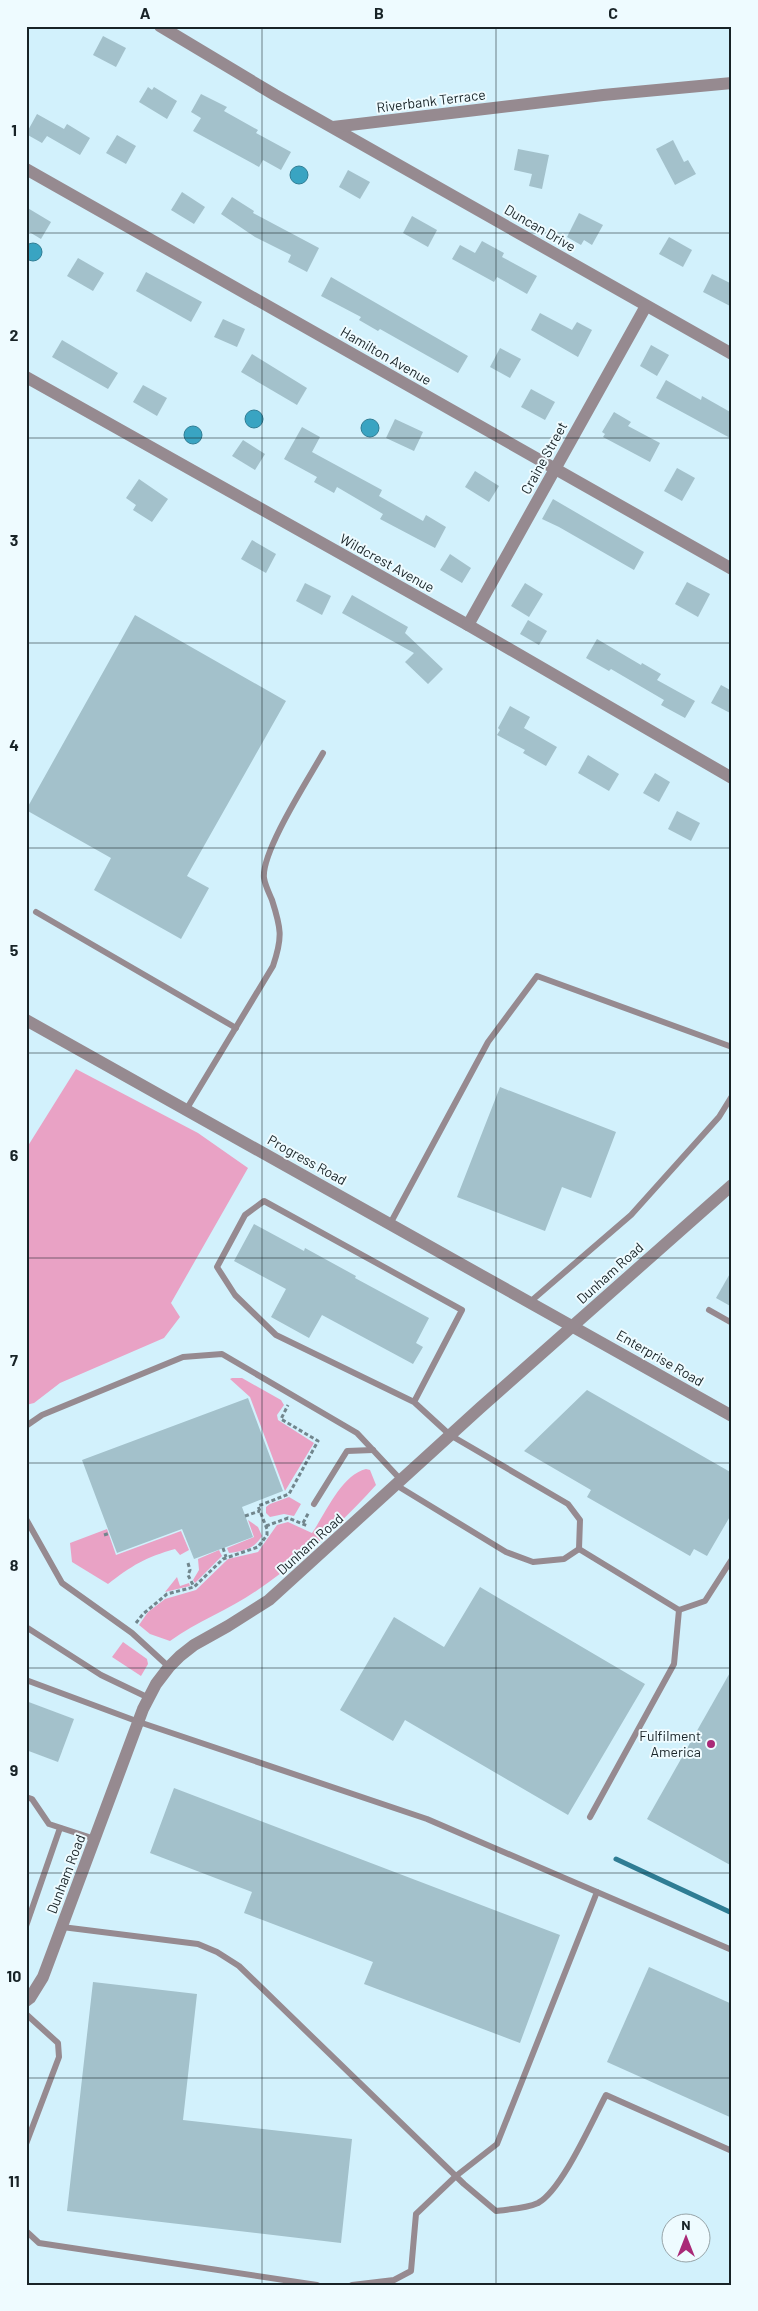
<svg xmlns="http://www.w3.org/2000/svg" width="758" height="2311" font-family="Barlow,sans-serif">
<rect width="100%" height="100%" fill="#d2f1fc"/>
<g fill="#e9a2c5">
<polygon points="76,1069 198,1133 248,1168 171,1303 180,1317 164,1338 60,1383 34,1403 26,1405 26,1149"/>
<polygon points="232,1378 242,1378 281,1400 284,1405 277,1415 278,1420 314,1443 285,1491 250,1397 230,1379"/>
<path d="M 366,1469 L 370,1470 L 376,1485 C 343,1522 300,1561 259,1589 C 231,1609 198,1621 170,1641 L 150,1634 L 139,1625 L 148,1612 L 165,1599 L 196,1590 L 228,1559 L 258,1552 L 277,1525 L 288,1522 L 312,1533 C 326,1513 341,1475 366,1469 Z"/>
<polygon points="289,1497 301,1504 294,1516 284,1514 270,1517 266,1513 266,1507 270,1504"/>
<path d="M 248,1520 L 258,1527 L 262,1536 C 254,1549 244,1551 229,1553 L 227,1548 L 254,1537 Z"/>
<path d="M 107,1529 L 116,1555 L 181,1531 L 189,1550 L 180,1555 L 175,1549 C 146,1557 131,1566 108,1584 L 72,1562 L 70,1543 Z"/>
<polygon points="219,1550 222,1556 195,1583 193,1580 199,1570 198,1559"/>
<polygon points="177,1577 180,1586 189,1583 190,1586 165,1592"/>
<polygon points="123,1642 147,1659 148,1664 141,1676 112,1657"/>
</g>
<g fill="#39a4c2" stroke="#2f7d94">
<circle cx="299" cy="175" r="9"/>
<circle cx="33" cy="252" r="9"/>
<circle cx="254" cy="419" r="9"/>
<circle cx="370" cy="428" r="9"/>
<circle cx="193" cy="435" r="9"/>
</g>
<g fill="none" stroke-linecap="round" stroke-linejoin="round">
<polyline stroke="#2f7d94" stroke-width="5" points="616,1859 732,1913"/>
</g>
<g fill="#a3c1cb">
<polygon points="103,36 126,48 116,67 93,55"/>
<polygon points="148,87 152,90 154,87 177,101 167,119 139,102"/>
<polygon points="201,94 227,107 224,111 258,130 256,133 291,152 281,170 263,160 259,167 193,131 201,118 191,112"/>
<polygon points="37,114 64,129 67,124 90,138 80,155 47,136 42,143 26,134"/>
<polygon points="117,135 136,146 126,164 106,153"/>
<polygon points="673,140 684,162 688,160 696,174 675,185 656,149"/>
<polygon points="518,149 549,155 542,189 529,186 532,174 514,170"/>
<polygon points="348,170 370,182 360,199 339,187"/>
<polygon points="182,192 205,207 194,224 171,210"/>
<polygon points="232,197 254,211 253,213 319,248 307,272 288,262 291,255 255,237 221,214"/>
<polygon points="26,207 51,222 41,239 26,230"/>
<polygon points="579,213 603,225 592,245 584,240 581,245 567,237"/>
<polygon points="412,216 437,230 428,247 403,233"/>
<polygon points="669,237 692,250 683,267 659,254"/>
<polygon points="482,241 504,253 502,257 537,276 527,294 497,277 494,282 452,259 460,245 475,253"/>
<polygon points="78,258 104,273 93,291 67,276"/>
<polygon points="146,272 202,302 191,322 136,291"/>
<polygon points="712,274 732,284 732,307 703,292"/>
<polygon points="331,277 468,356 458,373 380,329 378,331 359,320 361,317 321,296"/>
<polygon points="540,313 572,330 577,322 592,330 578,357 531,330"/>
<polygon points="223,319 245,329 237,347 214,337"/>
<polygon points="62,340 118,373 108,389 52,357"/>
<polygon points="651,345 669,355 657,376 640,366"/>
<polygon points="500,348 521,359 510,378 490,367"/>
<polygon points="252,354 307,388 297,405 241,372"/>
<polygon points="666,380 701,400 702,396 732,413 732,439 656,398"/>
<polygon points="143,385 167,398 157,416 133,402"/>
<polygon points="531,389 555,402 545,420 521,407"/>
<polygon points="614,412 631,422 628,426 660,443 650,462 603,437 605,434 602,432"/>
<polygon points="395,419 423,432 414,451 386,438"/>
<polygon points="302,427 320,437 312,452 382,490 379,496 423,521 426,515 446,527 435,548 380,519 383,514 337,487 334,493 314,482 317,477 284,459"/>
<polygon points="243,440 265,454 255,470 232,456"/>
<polygon points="677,468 695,478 682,501 664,491"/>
<polygon points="475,471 499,486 489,502 465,487"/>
<polygon points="139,479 168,499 152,522 133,510 136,505 126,498"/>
<polygon points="553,499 644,552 634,570 559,527 542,519"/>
<polygon points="252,540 276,554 266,573 241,559"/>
<polygon points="450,554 471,568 462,583 440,570"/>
<polygon points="687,582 710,594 698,617 675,604"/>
<polygon points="305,583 331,596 322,615 296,601"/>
<polygon points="525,583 543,594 529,617 511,606"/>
<polygon points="352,595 408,627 405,633 443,669 428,684 405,662 414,653 342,613"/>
<polygon points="135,615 286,701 187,876 209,888 181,939 94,890 111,858 26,810"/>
<polygon points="528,620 547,631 539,645 520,634"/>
<polygon points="597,639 641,665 642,663 661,674 657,680 695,701 685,718 661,705 664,700 611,669 609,671 586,658"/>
<polygon points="721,685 732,691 732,714 711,703"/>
<polygon points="510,706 530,717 524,728 557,747 546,766 523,753 525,750 497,735 500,730 498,728"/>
<polygon points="588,755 619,774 609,791 578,773"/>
<polygon points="655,773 670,782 659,802 643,793"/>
<polygon points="677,811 700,823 691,841 668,829"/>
<polygon points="500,1087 616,1132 591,1198 562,1187 545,1231 457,1197"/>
<polygon points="254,1224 304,1251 305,1248 356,1276 355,1278 429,1318 416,1343 423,1347 413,1364 322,1315 309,1338 271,1317 286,1289 234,1261"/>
<polygon points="732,1270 732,1307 716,1298"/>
<polygon points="587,1390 732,1473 732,1513 707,1556 694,1549 690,1556 587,1497 591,1490 524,1451"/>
<polygon points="248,1398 283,1491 242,1507 253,1537 194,1559 182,1529 117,1553 82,1460"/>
<polygon points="480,1587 645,1684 568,1815 405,1720 393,1741 340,1710 394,1617 444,1647"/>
<polygon points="732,1669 732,1866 647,1819"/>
<polygon points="26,1701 74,1719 58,1762 26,1750"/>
<polygon points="174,1788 560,1935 520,2043 364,1984 373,1962 244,1913 252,1892 150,1853"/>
<polygon points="649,1967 732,2004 732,2118 607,2062"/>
<polygon points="93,1982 197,1994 183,2120 352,2139 341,2243 67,2211"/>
</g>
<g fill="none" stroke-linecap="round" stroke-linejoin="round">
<g stroke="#71868d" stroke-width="3" stroke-dasharray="4 2.5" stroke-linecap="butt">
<polyline points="245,1516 260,1511"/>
<polyline points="303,1523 309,1512"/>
<polyline points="266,1526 288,1518 308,1526"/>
<polyline points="104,1535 110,1533"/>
<polyline points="223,1548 226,1557"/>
<polyline points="188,1563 190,1570 188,1575 194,1587"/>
<polyline points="136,1623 143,1614 167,1594 194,1587 223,1559 258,1547 267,1535 267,1529 258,1506 289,1494 318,1441 281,1419 288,1405"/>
</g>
<g stroke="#968a90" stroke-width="6">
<polyline points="36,912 236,1028"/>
<path d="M 186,1110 L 273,966 C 283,937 281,928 272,900 C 269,893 265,885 264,878 C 261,852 309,778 323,753"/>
<polyline points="390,1224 488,1042 537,976 732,1047"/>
<polyline points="530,1302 631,1215 719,1117 732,1096"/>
<polyline points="709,1310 732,1323"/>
<polyline points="414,1402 276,1335 235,1295 217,1267 245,1215 264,1201 462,1310 414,1402 450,1435 568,1504 580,1520 579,1549"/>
<polyline points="26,1426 42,1415 183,1357 222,1354 357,1433 401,1480"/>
<polyline points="396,1485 506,1552 533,1562 564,1559 579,1549"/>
<polyline points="314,1504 347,1451 373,1450"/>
<polyline points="26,1519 62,1583 132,1633 169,1667"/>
<polyline points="579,1549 679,1610 705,1601 732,1559"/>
<polyline points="26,1627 101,1675 149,1698"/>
<polyline points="26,1680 139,1722 427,1819 732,1950"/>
<polyline points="26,1797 32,1799 49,1824 95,1839"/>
<polyline points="590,1817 674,1664 679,1610"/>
<polyline points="26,1926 60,1828"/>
<path d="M 62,1927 L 198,1944 L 217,1952 L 239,1966 L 464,2184 L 496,2211 C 509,2209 525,2209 538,2203 C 562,2190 592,2121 606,2095 L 732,2151"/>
<polyline points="26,2014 58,2043 59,2057 26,2144"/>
<polyline points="26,2231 39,2243 317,2285"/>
<polyline points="352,2285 394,2280 411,2271 416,2214 456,2176 497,2144 597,1892"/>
</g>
<g stroke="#968a90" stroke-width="12">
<polyline points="160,26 275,95 732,354"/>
<polyline points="333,127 603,95 732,83"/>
<polyline points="26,169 732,569"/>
<polyline points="26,377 468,625 732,778"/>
<polyline points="468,625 646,306"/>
<polyline points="26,1020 732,1416"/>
<polyline points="26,2001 30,1998 43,1977 143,1709 156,1684 169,1667 180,1656 194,1645 228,1626 269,1600 480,1408 732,1185"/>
</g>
</g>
<path fill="none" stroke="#182327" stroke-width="1" stroke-opacity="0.55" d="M 262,26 L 262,2285M 496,26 L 496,2285M 26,233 L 732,233M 26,438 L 732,438M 26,643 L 732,643M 26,848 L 732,848M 26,1053 L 732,1053M 26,1258 L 732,1258M 26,1463 L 732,1463M 26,1668 L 732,1668M 26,1873 L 732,1873M 26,2078 L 732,2078"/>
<circle fill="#a92977" stroke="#eefbff" stroke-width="2" cx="711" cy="1744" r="5"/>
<g text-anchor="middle" stroke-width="4" stroke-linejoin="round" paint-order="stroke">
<g font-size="14" fill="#182327" stroke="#eefbff">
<text transform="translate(431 101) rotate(-7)" y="5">Riverbank Terrace</text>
<text transform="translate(540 228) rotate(30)" y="5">Duncan Drive</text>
<text transform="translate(386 356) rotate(30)" y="5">Hamilton Avenue</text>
<text transform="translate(544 458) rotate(-61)" y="5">Craine Street</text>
<text transform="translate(387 563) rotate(29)" y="5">Wildcrest Avenue</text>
<text transform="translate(307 1160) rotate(29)" y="5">Progress Road</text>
<text transform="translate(610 1273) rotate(-42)" y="5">Dunham Road</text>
<text transform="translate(660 1358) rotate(30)" y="5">Enterprise Road</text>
<text transform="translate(310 1544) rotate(-42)" y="5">Dunham Road</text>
<text transform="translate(66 1874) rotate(-69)" y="5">Dunham Road</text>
</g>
<g font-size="14" fill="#182327" stroke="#eefbff" text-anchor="end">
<text x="701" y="1741">Fulfilment<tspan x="701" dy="16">America</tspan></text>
</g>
</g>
<rect width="758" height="2311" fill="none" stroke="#eefbff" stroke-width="55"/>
<g transform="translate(686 2238)"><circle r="24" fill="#eefbff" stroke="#98a5a9"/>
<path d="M0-4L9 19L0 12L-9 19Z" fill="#a92977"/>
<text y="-8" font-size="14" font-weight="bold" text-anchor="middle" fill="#182327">N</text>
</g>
<rect x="28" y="28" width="702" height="2256" fill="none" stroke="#182327" stroke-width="2"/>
<g font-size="16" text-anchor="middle" font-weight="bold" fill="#182327">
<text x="145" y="19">A</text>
<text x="379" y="19">B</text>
<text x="613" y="19">C</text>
<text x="14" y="136">1</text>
<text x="14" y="341">2</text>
<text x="14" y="546">3</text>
<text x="14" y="751">4</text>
<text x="14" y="956">5</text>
<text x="14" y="1161">6</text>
<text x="14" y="1366">7</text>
<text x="14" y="1571">8</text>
<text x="14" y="1776">9</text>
<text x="14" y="1982">10</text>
<text x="14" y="2187">11</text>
</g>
</svg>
